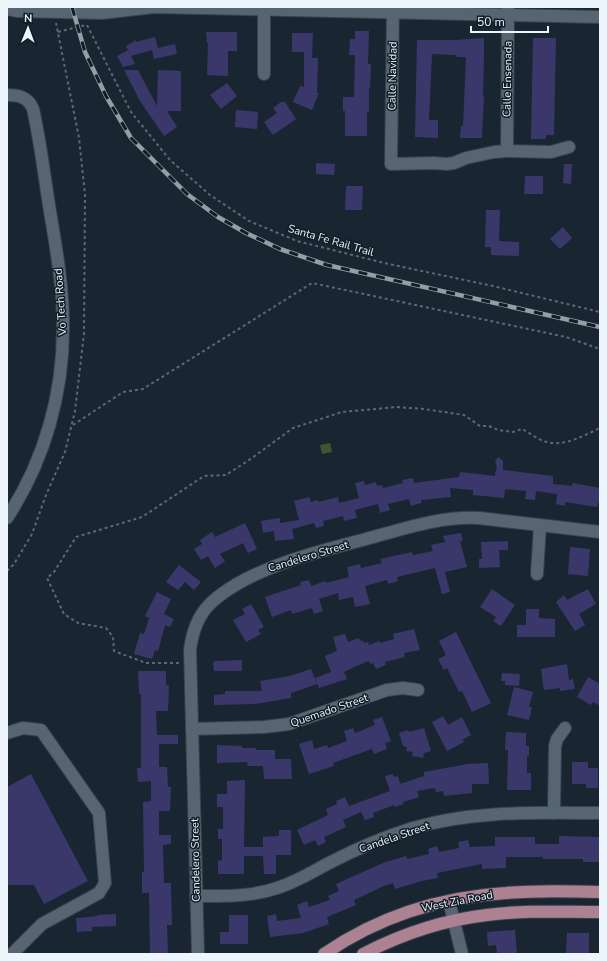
<svg xmlns="http://www.w3.org/2000/svg" width="607" height="961" font-family="'Nunito Sans',sans-serif">
<rect width="100%" height="100%" fill="#192631"/>
<polygon fill="#40552f" points="330,443 332,452 322,454 320,445"/>
<g fill="#3a386b">
<polygon points="355,31 369,31 368,64 371,64 370,88 369,88 369,112 367,112 367,136 345,136 345,111 343,111 343,97 354,97 355,55 349,55 350,39 355,39"/>
<polygon points="206,32 237,32 237,51 228,51 228,76 207,75 208,43 207,43"/>
<polygon points="292,33 313,33 312,58 318,58 317,93 319,93 312,110 293,102 300,86 304,87 304,52 292,52"/>
<polygon points="155,37 158,48 175,44 177,54 154,59 152,50 131,56 126,46 136,40 136,42"/>
<polygon points="484,38 484,56 483,95 484,95 482,138 460,138 461,126 463,126 466,57 457,57 456,55 432,54 429,120 438,120 438,138 415,137 417,40 456,40"/>
<polygon points="533,38 556,38 554,135 546,135 546,139 531,139"/>
<polygon points="128,50 135,64 123,67 117,56"/>
<polygon points="124,70 138,70 157,106 158,70 181,71 181,111 167,111 177,127 164,136 140,101"/>
<polygon points="227,83 237,96 221,109 210,95"/>
<polygon points="281,102 285,102 296,119 273,135 264,122 277,113 273,108"/>
<polygon points="236,110 258,112 257,129 235,127"/>
<polygon points="316,163 335,164 334,175 316,174"/>
<polygon points="564,164 572,164 571,184 563,183"/>
<polygon points="525,176 543,176 543,194 524,194"/>
<polygon points="346,186 363,186 362,210 345,210"/>
<polygon points="486,210 500,210 499,241 519,242 519,256 491,255 491,247 485,247"/>
<polygon points="563,227 572,238 560,249 550,239"/>
<polygon points="499,457 503,461 503,470 553,476 553,484 572,486 573,483 600,488 600,503 598,503 597,507 565,502 565,506 556,504 557,494 536,491 535,500 525,499 526,491 505,489 504,498 473,495 473,490 450,488 451,497 421,500 421,503 411,506 409,499 388,504 390,510 380,513 378,504 355,510 357,518 344,521 343,516 323,521 324,526 316,528 314,523 292,529 294,539 275,541 274,531 263,533 261,521 280,518 280,523 299,520 294,501 309,497 311,502 318,500 318,502 338,497 339,503 359,498 355,483 364,481 365,485 376,482 377,486 382,485 383,488 403,483 402,480 413,478 414,483 459,477 460,472 495,476 496,469 497,469 495,460"/>
<polygon points="245,523 257,549 248,553 243,543 220,554 225,561 215,568 208,556 201,560 194,549 202,544 200,540 212,532 215,537"/>
<polygon points="461,533 463,540 460,542 467,567 445,572 450,592 442,594 435,568 397,577 398,581 388,584 387,580 365,586 370,604 355,607 353,597 339,600 338,593 319,599 323,611 314,614 312,608 292,614 291,610 272,617 265,597 301,585 300,582 309,580 311,586 326,581 326,583 349,577 347,567 360,564 361,568 382,563 380,559 389,557 412,552 413,555 433,551 431,545 445,542 443,536"/>
<polygon points="508,541 508,550 499,550 500,567 479,568 479,559 482,559 481,542"/>
<polygon points="570,547 590,549 588,576 568,574"/>
<polygon points="179,565 201,582 194,590 185,582 178,590 166,582"/>
<polygon points="492,589 515,605 501,626 493,621 496,617 480,607"/>
<polygon points="588,589 596,604 579,614 585,625 575,631 556,602 564,595 567,600"/>
<polygon points="157,592 171,599 164,614 174,619 170,627 165,625 158,651 155,650 152,659 134,654 140,633 144,634 149,618 145,616"/>
<polygon points="251,604 264,627 258,630 261,634 246,642 233,620 245,614 242,609"/>
<polygon points="526,609 539,609 539,618 555,619 555,637 517,637 517,625 526,625"/>
<polygon points="414,629 420,650 404,653 405,657 385,662 386,665 376,669 373,663 370,664 369,661 354,667 344,672 347,679 319,688 315,678 331,672 325,656 337,651 333,637 345,634 348,642 359,638 360,641 362,640 364,643 368,642 369,645 379,641 380,643 394,639 393,634"/>
<polygon points="456,632 491,703 472,712 462,691 459,692 447,668 444,670 438,659 446,655 439,641"/>
<polygon points="242,660 242,671 214,671 213,663 215,661"/>
<polygon points="567,664 569,680 573,679 575,689 560,691 560,688 544,690 541,669"/>
<polygon points="311,669 317,684 291,693 291,698 255,704 214,705 214,695 225,694 225,691 262,691 260,681 290,676"/>
<polygon points="138,671 166,671 166,685 169,685 168,711 156,711 157,735 178,735 178,744 159,744 159,767 167,767 168,787 171,787 170,811 159,811 159,835 171,835 171,844 163,845 164,883 171,883 172,925 167,925 168,954 150,954 149,893 142,893 142,872 144,872 143,802 151,801 151,781 138,782 137,768 141,768 141,694 139,694"/>
<polygon points="502,673 520,674 519,686 505,685 505,681 501,681"/>
<polygon points="588,677 600,684 600,706 593,702 591,705 577,697"/>
<polygon points="514,687 533,692 529,707 532,707 529,720 507,715"/>
<polygon points="443,716 448,725 462,717 471,735 462,740 464,742 447,751 432,722"/>
<polygon points="382,717 391,741 385,743 387,749 374,754 372,749 333,763 334,766 309,774 299,744 312,740 314,749 327,745 328,748 347,741 344,731 353,728 355,733 375,725 373,720"/>
<polygon points="424,728 431,751 424,753 423,758 412,756 413,752 406,751 407,747 403,746 399,733 408,730 409,732"/>
<polygon points="506,732 526,733 526,746 529,746 529,756 527,756 527,773 531,773 531,790 507,790 508,750 505,750"/>
<polygon points="217,745 242,746 242,748 256,748 256,750 275,750 275,759 291,759 292,779 264,779 263,766 248,766 247,762 217,763"/>
<polygon points="572,762 588,762 588,768 598,768 598,788 586,788 586,784 572,784"/>
<polygon points="488,763 489,784 472,784 472,793 444,796 443,791 436,792 435,788 417,791 419,797 403,802 404,804 395,807 394,805 373,813 374,817 365,820 361,812 343,820 346,827 324,837 326,842 318,846 315,840 304,845 297,830 328,815 326,809 337,804 336,801 345,797 349,806 390,791 385,776 393,774 394,777 398,776 400,784 424,776 424,772 468,764"/>
<polygon points="31,774 88,881 44,904 34,885 7,885 7,787"/>
<polygon points="245,780 244,847 263,847 263,837 279,836 279,830 291,830 291,855 276,855 276,874 264,874 263,856 244,856 244,874 218,874 218,861 222,860 222,839 218,839 218,829 223,829 223,807 217,807 217,794 227,794 227,781"/>
<polygon points="559,836 599,837 599,862 583,862 583,859 543,859 543,857 506,857 506,868 482,869 482,864 437,873 438,878 422,881 395,889 393,883 384,886 354,900 356,905 327,917 329,924 303,933 270,937 267,916 276,914 277,921 301,918 297,905 307,901 309,907 330,900 328,896 339,891 336,884 383,863 406,856 407,859 429,854 428,849 437,846 439,852 459,848 458,842 468,840 470,847 495,846 495,837 535,837 535,844 559,844"/>
<polygon points="116,914 116,926 92,927 92,931 77,932 76,918 97,916 97,915"/>
<polygon points="229,915 248,915 248,944 220,944 220,932 229,932"/>
<polygon points="515,930 517,954 497,954 496,945 488,946 487,932"/>
<polygon points="567,933 589,933 589,954 566,954"/>
</g>
<g fill="none" stroke-linecap="round" stroke-linejoin="round">
<defs>
<g id="minor">
<polyline points="393,7 391,164 434,163 447,164 454,163 466,158 494,152 507,151 551,152 569,147"/>
<polyline points="7,9 17,11 102,13 154,7 600,17"/>
<polyline points="264,74 264,10"/>
<path d="M 7,95 C 19,95 28,97 33,109 C 40,140 44,173 49,205 C 55,243 63,283 63,323 C 64,392 45,460 7,518"/>
<polyline points="507,151 508,7"/>
<polyline points="537,574 540,525"/>
<polyline points="192,729 264,727 289,724 387,690 403,688 418,690"/>
<polyline points="7,733 23,728 41,730 99,813 105,883 99,893 42,924 12,954"/>
<polyline points="554,813 555,746 557,739 565,728"/>
<path d="M 196,896 C 223,896 251,897 277,888 C 296,882 312,872 329,863 C 356,849 384,837 413,828 C 474,810 537,813 600,813"/>
<polyline points="449,901 462,954"/>
<path d="M 198,954 L 190,650 C 192,634 197,618 208,606 C 216,597 227,590 237,584 C 277,561 322,551 366,539 C 403,529 440,516 479,518 L 600,532"/>
</g>
<g id="major">
<path d="M 324,954 C 378,917 441,897 506,893 C 537,890 569,891 600,892"/>
<path d="M 363,954 C 402,934 443,920 487,915 C 524,910 562,912 600,912"/>
</g>
</defs>
<use href="#minor" stroke="#37424a" stroke-width="14"/>
<use href="#major" stroke="#37424a" stroke-width="14"/>
<g stroke="#5d6872" stroke-width="2" stroke-dasharray="3 3" stroke-linecap="butt">
<polyline points="58,32 81,26 87,25 131,112 170,160 210,195 249,221 297,241 384,263 493,286 600,312"/>
<polyline points="73,425 123,392 143,389 312,283 566,337 600,349"/>
<polyline points="7,571 14,564 32,534 46,495 65,452 75,411 84,333 85,195 79,138 56,23"/>
<path d="M 179,663 L 146,663 L 114,651 L 113,637 L 106,628 L 78,623 L 64,614 L 47,578 L 54,572 L 76,537 L 142,517 L 204,476 L 226,475 L 252,458 L 293,428 L 342,412 L 397,407 L 424,409 L 464,415 L 480,426 L 489,426 L 498,430 L 513,432 L 522,429 C 530,433 538,440 547,442 C 564,447 585,435 600,428"/>
</g>
<use href="#minor" stroke="#566571" stroke-width="12"/>
<use href="#major" stroke="#ac8192" stroke-width="12"/>
<defs>
<polyline id="rail" points="72,7 85,52 106,96 131,138 187,194 218,217 246,233 280,249 327,265 600,327"/>
</defs>
<use href="#rail" stroke="#949ea7" stroke-width="4.5"/>
<use href="#rail" stroke="#101c27" stroke-width="3" stroke-dasharray="9" stroke-linecap="butt"/>
</g>
<g text-anchor="middle" stroke-width="3" stroke-linejoin="round" paint-order="stroke">
<g font-size="11" fill="#eef6fd" stroke="#101c27">
<text transform="translate(392 76) rotate(-89)" y="4">Calle Navidad</text>
<text transform="translate(507 79) rotate(-89)" y="4">Calle Ensenada</text>
<text transform="translate(331 240) rotate(16)" y="4">Santa Fe Rail Trail</text>
<text transform="translate(60 302) rotate(-94)" y="4">Vo Tech Road</text>
<text transform="translate(308 556) rotate(-17)" y="4">Candelero Street</text>
<text transform="translate(329 710) rotate(-19)" y="4">Quemado Street</text>
<text transform="translate(394 837) rotate(-19)" y="4">Candela Street</text>
<text transform="translate(195 860) rotate(-91)" y="4">Candelero Street</text>
<text transform="translate(457 901) rotate(-11)" y="4">West Zia Road</text>
</g>
</g>
<rect width="607" height="961" fill="none" stroke="#eef6fd" stroke-width="16"/>
<g transform="translate(28 28) rotate(1)" stroke="#101c27" stroke-width="3" paint-order="stroke">
<path d="M0-3L7 15L0 10L-7 15Z" fill="#eef6fd"/>
<text y="-6" font-size="11" font-weight="bold" text-anchor="middle" fill="#eef6fd">N</text>
</g>
<path d="M471 26v6h77v-6" fill="none" stroke="#eef6fd" stroke-width="2"/>
<text x="477" y="26" font-size="12" fill="#eef6fd" stroke="#101c27" stroke-width="3" paint-order="stroke">50 m</text>
</svg>
